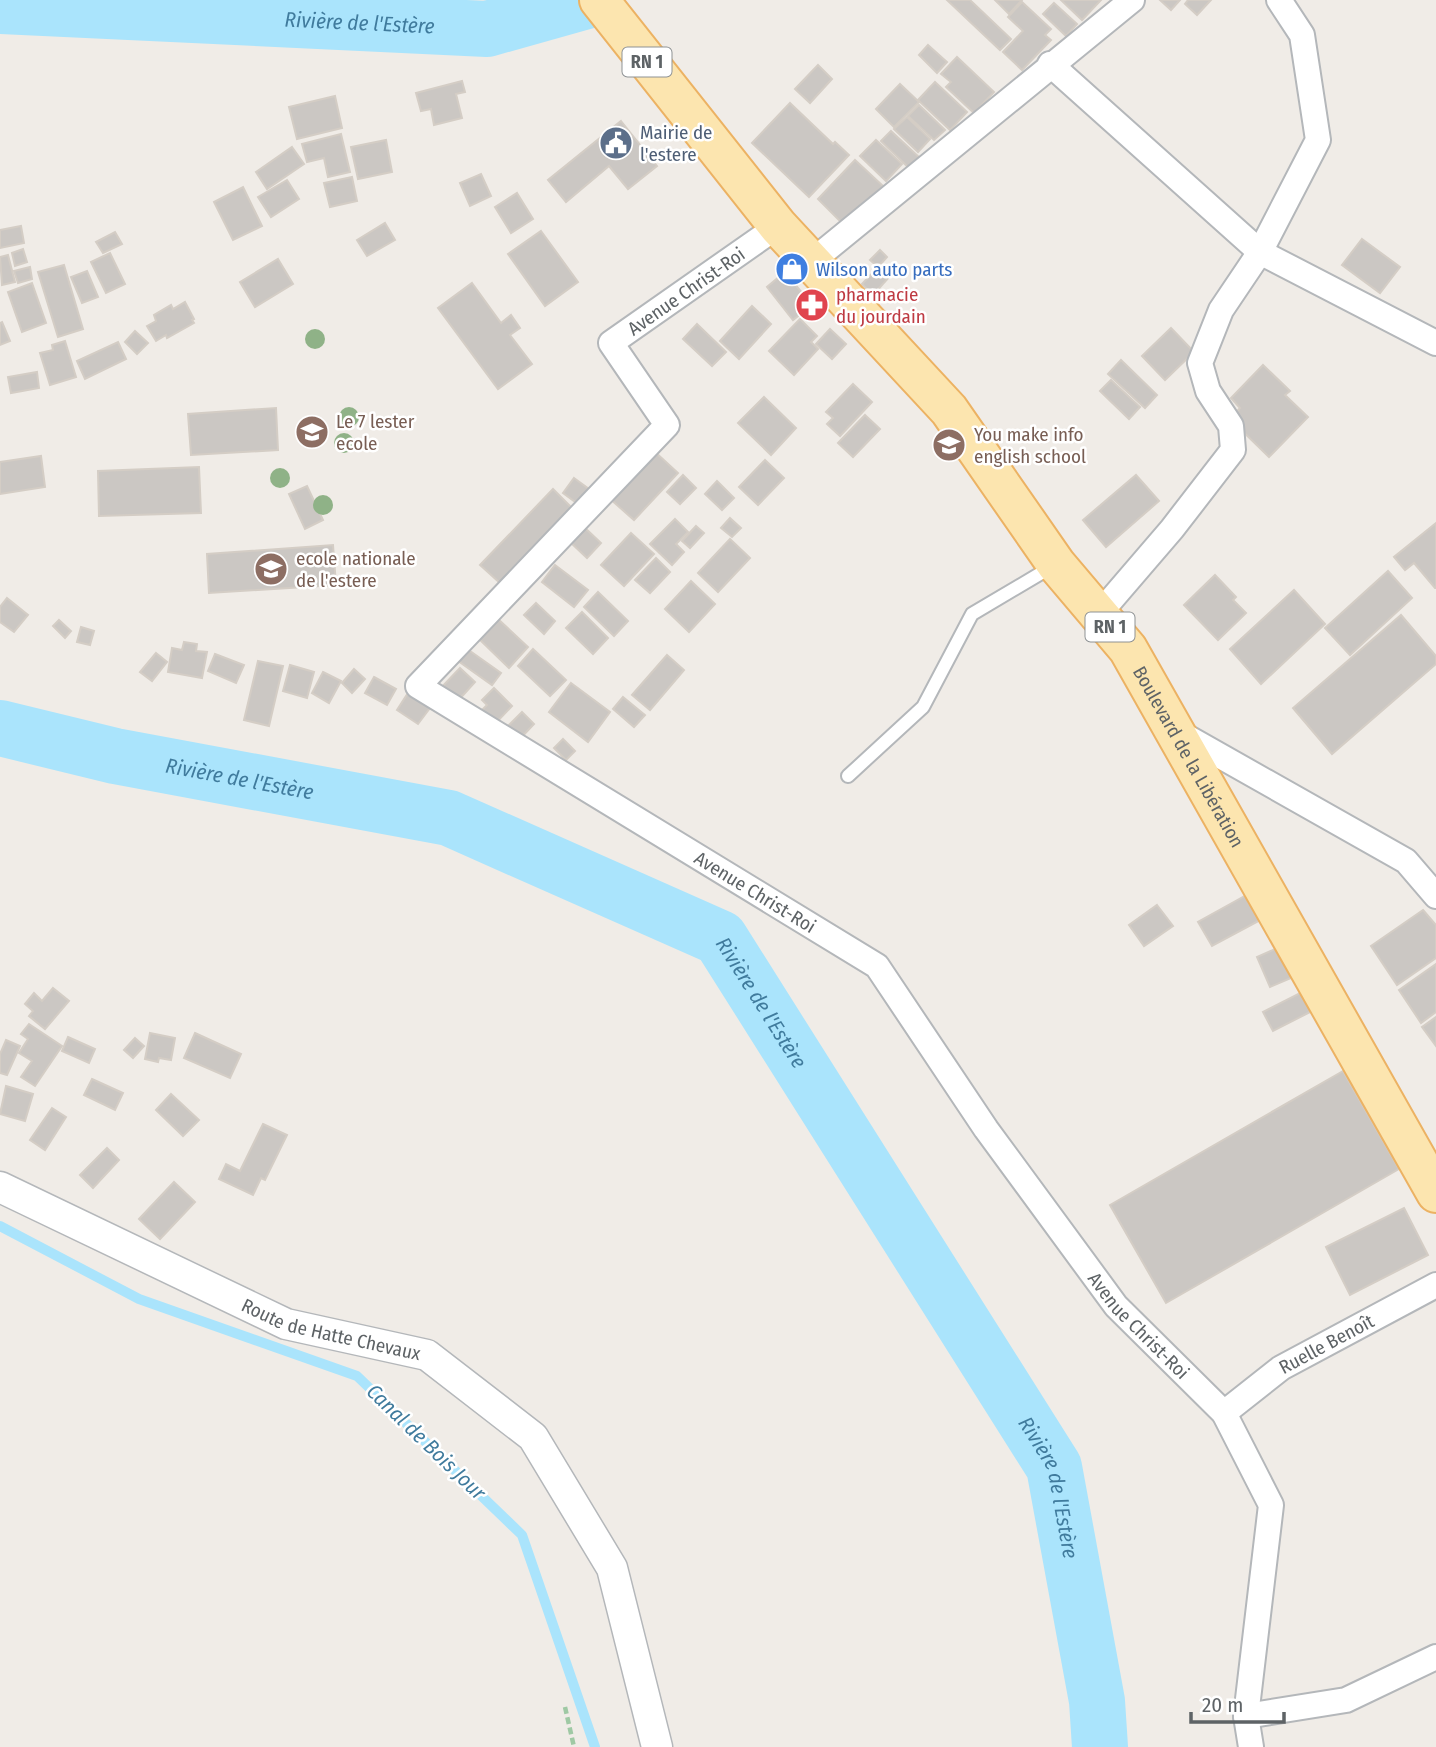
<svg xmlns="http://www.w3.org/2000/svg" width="1436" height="1747" font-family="'Fira Sans Condensed',sans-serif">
<rect width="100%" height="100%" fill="#f0ece7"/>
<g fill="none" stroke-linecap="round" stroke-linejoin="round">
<polyline stroke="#aae4fc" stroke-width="10" points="0,1226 139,1299 357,1376 522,1535 595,1747"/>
<g stroke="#aae4fc" stroke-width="56">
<path id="s1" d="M 0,6 L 487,29 L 590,0"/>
<path id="s2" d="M 0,728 L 115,756 L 449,818 L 720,938 L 1054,1467 L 1097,1701 L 1100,1747"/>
</g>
</g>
<g fill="#cbc7c3" stroke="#d4cdc5" stroke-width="2">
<polygon points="947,0 970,0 1011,39 1000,50"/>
<polygon points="995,0 1022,0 1009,14"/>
<polygon points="1061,0 1101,0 1082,20"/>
<polygon points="1160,0 1180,0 1171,10"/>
<polygon points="1188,0 1211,0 1197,15 1185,4"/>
<polygon points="1022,2 1051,29 1045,35 1051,40 1022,70 1003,52 1023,31 1008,17"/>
<polygon points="1054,3 1077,24 1066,36 1043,14"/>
<polygon points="928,45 947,62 937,73 919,55"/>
<polygon points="957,57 994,92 974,113 946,87 951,82 941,74"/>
<polygon points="818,65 832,79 810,103 795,89"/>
<polygon points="462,81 465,92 456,94 462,118 434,125 431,109 421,111 416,93"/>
<polygon points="935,82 967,112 950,130 918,100"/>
<polygon points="900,84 919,102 894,127 876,109"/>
<polygon points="335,96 342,128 297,139 289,107"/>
<polygon points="790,103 833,144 835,142 849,155 809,197 752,143"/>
<polygon points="919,105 945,130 934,140 908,116"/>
<polygon points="907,117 930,139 918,152 894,129"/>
<polygon points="621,121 657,166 628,189 609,166 566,202 548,180"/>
<polygon points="891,131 921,159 911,170 881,141"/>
<polygon points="341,134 350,172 328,177 324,158 307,162 302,144"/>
<polygon points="386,140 392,172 358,179 351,147"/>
<polygon points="876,140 902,164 886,181 860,156"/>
<polygon points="292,147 304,164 267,189 256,172"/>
<polygon points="855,160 883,186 845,226 818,199"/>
<polygon points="481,174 491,196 470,206 460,183"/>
<polygon points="352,177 357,201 330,207 324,183"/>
<polygon points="287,180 299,199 271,217 258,197"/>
<polygon points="243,187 262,226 233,240 214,202"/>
<polygon points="517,193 533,219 511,233 495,207"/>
<polygon points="385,223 395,240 367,256 357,240"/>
<polygon points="21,226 24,243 0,248 0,230"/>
<polygon points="541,231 578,282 545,306 508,254"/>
<polygon points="115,232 122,244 103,253 96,242"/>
<polygon points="1362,239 1400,267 1380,293 1342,265"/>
<polygon points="23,249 27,262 15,266 12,253"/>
<polygon points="880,250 887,257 878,267 870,260"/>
<polygon points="110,253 125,284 106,293 91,262"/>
<polygon points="8,255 15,282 2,285 0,257"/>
<polygon points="278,259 293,284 255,307 240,282"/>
<polygon points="64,265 83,329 58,337 38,272"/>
<polygon points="879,266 890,276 873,295 862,284"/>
<polygon points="30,267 32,279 18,283 14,271"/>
<polygon points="87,271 98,297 82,303 71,277"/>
<polygon points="785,272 812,305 793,320 767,287"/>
<polygon points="32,283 46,323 22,332 8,292"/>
<polygon points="472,283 501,323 511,315 520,328 510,335 532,364 498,389 438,308"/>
<polygon points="185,302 194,319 192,320 194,323 167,338 166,335 156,341 147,326 156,321 154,315 171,305 173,309"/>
<polygon points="752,306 771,324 739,359 720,341"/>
<polygon points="800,319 817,336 811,342 818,349 794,375 769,351"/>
<polygon points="2,322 10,341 0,345 0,323"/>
<polygon points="697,324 726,352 712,366 683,339"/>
<polygon points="1171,328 1194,352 1165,380 1142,356"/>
<polygon points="830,329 846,344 832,359 816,344"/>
<polygon points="135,331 148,343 137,354 125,342"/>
<polygon points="65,341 76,377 50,385 40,353 53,350 52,345"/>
<polygon points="118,342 126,359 85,379 77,361"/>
<polygon points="1121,360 1157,395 1145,408 1108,374"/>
<polygon points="1263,365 1290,391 1285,395 1308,417 1269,457 1230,419 1240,408 1231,398"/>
<polygon points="37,372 39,388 11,393 8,377"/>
<polygon points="1111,380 1140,407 1129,419 1100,391"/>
<polygon points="853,384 872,402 840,436 827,424 833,418 826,412"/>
<polygon points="764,397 796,428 771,455 738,423"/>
<polygon points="276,408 278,450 191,455 188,414"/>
<polygon points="865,415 880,429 853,457 838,443"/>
<polygon points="654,451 678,473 634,520 609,498"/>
<polygon points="41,456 45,487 0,494 0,462"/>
<polygon points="765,460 784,478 758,505 739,487"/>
<polygon points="199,467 201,513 99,516 98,471"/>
<polygon points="683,475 696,488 680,504 667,492"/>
<polygon points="1136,475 1159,501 1106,547 1083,520"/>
<polygon points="574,478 589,489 578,504 563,493"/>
<polygon points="717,481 734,498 722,510 705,494"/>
<polygon points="307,486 323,520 305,529 289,494"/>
<polygon points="553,489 572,508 500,583 480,565"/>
<polygon points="730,518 741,528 732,537 721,528"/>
<polygon points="675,519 688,532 676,544 684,552 672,565 650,544"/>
<polygon points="1436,523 1436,588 1435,588 1414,563 1405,570 1394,557"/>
<polygon points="696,526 704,533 690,548 682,541"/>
<polygon points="584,527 601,543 587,558 570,542"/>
<polygon points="631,533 654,554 624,586 601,565"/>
<polygon points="730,539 750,558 718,592 698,573"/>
<polygon points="333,545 336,585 209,593 207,554"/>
<polygon points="656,558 670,572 650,593 635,580"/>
<polygon points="555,565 588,590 574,607 542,582"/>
<polygon points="1388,571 1412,598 1350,655 1325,628"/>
<polygon points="1215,575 1236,597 1233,600 1246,613 1218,640 1184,605"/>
<polygon points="691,581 715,604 689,632 665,609"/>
<polygon points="1294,590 1325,624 1261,684 1230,649"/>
<polygon points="598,592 628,621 614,636 584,607"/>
<polygon points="7,598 28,615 14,632 0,622 0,607"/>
<polygon points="536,603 555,621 544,634 524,615"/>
<polygon points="582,612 608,638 593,654 566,628"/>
<polygon points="1401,615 1436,656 1436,664 1332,754 1293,708"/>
<polygon points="498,619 528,647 509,668 479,639"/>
<polygon points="59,620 71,631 65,638 53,626"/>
<polygon points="81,627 94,631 90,645 77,642"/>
<polygon points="184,642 197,644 196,651 207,652 202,678 168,672 172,648 182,650"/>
<polygon points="463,646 501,673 492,685 454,658"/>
<polygon points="533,649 566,680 550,696 518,666"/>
<polygon points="156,653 167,662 152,681 140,672"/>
<polygon points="215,654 244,665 236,683 208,671"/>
<polygon points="667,655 684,670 650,710 632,695"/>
<polygon points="258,661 283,666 269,726 244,720"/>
<polygon points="290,665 314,672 307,698 283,691"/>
<polygon points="460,668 475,682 455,704 439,690"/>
<polygon points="354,669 365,679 352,693 342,683"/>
<polygon points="323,672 341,681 329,703 312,693"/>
<polygon points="374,677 396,689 387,705 365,693"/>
<polygon points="571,683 610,712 588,742 549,712"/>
<polygon points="494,688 512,706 490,729 476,716 487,705 482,700"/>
<polygon points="408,693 430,708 418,724 397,710"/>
<polygon points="623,697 645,715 634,727 613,709"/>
<polygon points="522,712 534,724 516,743 503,731"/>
<polygon points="563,739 575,751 566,760 554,748"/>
<polygon points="1250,893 1264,918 1212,946 1198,922"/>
<polygon points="1157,905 1173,926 1144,946 1129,925"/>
<polygon points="1423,910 1436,925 1436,958 1397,985 1371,946"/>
<polygon points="1284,945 1298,975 1270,987 1257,957"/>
<polygon points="1436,964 1436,1012 1421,1023 1399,990"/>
<polygon points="53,988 69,1001 45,1029 29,1016 33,1011 25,1004 34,993 42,1001"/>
<polygon points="1304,991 1314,1010 1273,1031 1263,1012"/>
<polygon points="1436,1017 1436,1046 1422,1027"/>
<polygon points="29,1024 62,1046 35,1086 21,1077 32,1061 19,1053 28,1039 21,1034"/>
<polygon points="150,1033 175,1038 171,1060 159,1058 158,1062 145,1059"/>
<polygon points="195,1033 241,1054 230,1078 184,1058"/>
<polygon points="68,1037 95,1049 89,1063 62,1051"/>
<polygon points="135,1038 144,1046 133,1058 124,1050"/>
<polygon points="6,1040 20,1046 7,1075 0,1073 0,1054"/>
<polygon points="1343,1071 1399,1169 1166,1303 1110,1205"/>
<polygon points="92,1079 123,1093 115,1110 84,1095"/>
<polygon points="6,1086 33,1094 25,1121 0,1114"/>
<polygon points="171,1094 199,1120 183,1136 156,1110"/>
<polygon points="52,1108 66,1117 45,1150 30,1140"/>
<polygon points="263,1124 287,1135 265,1180 261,1178 253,1195 219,1179 226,1164 240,1171"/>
<polygon points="107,1148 119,1160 93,1188 80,1175"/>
<polygon points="174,1182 195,1202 160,1239 139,1219"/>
<polygon points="1404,1208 1428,1255 1350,1295 1326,1247"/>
</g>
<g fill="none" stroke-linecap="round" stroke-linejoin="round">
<defs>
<polyline id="service" points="848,776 923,707 972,614 1053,566"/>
<g id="minor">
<polyline points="1050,64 1260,252 1436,343"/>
<path id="s3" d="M 778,226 L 611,343 L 667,425 L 418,686 L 877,966 L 986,1129 L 1116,1306 L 1224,1413 L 1271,1505 L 1246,1716 L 1251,1747"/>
<polyline points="811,262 1132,0"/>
<polyline points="1099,614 1172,529 1233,450 1231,426 1208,391 1200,363 1221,310 1260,252 1318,140 1302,35 1279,0"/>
<polyline points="1176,731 1406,861 1436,896"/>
<path id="s4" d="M 1224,1413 L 1281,1368 L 1436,1285"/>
<polyline points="1246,1716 1346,1700 1436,1657"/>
</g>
<g id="tertiary">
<path id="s5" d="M 0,1187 L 286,1324 L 427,1355 L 533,1437 L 612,1568 L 657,1747"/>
</g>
<g id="primary">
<path id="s6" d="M 599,0 L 778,226 L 949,410 L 1056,564 L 1128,649 L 1436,1193"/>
</g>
</defs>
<use href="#service" stroke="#b4b7ba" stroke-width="16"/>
<use href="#minor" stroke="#b4b7ba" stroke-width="28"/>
<use href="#tertiary" stroke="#b4b7ba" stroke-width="33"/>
<use href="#primary" stroke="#ecb263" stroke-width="42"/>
<polyline stroke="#9fc9a4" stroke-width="4.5" stroke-dasharray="7 3.5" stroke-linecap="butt" points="565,1707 574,1747"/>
<use href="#service" stroke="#fff" stroke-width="12"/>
<use href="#minor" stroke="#fff" stroke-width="24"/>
<use href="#tertiary" stroke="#fff" stroke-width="30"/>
<use href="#primary" stroke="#fce5af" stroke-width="38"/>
</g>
<g fill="#8fb287">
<circle cx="315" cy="339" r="10"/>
<circle cx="349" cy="417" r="10"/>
<circle cx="344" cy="443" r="10"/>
<circle cx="280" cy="478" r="10"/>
<circle cx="323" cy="505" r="10"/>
</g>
<defs>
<symbol id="civic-disc" viewBox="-11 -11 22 22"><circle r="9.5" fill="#5c6f8a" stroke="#fff"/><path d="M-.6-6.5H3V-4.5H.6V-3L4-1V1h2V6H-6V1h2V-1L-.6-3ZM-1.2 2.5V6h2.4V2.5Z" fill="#fff"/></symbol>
<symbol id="shop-disc" viewBox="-11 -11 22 22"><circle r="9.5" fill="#3f7fe0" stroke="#fff"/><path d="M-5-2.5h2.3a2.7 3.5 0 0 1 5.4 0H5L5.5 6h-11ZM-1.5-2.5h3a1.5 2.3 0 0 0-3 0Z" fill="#fff"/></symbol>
<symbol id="pharmacy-disc" viewBox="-11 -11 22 22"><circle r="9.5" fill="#e0444e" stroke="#fff"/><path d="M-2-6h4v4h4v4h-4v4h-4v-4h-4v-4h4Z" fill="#fff"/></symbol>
<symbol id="school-disc" viewBox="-11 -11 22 22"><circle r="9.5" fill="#8d6e63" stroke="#fff"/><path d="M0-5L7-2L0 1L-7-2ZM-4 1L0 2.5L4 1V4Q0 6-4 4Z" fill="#fff"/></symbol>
</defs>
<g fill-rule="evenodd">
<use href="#civic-disc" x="597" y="124" width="38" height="38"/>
<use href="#shop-disc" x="773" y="250" width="38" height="38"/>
<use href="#pharmacy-disc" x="793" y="286" width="38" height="38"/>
<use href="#school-disc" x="293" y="413" width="38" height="38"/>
<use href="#school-disc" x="930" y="426" width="38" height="38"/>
<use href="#school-disc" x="252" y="550" width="38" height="38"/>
</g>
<g text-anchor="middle" stroke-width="5" stroke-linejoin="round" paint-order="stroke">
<g fill="#fff" stroke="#8e9294" stroke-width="2">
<rect x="622.5" y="47.5" width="49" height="29" rx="5"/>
<rect x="1085.5" y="612.5" width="49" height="29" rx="5"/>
</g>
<g font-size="18" font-weight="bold" fill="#5e6366">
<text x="647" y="68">RN 1</text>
<text x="1110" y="633">RN 1</text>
</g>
<g font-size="19" fill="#4e5e75" stroke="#fff" text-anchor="start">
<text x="640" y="139">Mairie de<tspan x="640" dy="22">l'estere</tspan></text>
</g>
<g font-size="19" fill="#366cbe" stroke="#fff" text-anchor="start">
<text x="816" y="276">Wilson auto parts</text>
</g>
<g font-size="19" fill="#5e6366" stroke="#fff">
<text transform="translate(686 291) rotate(-35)" y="7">Avenue Christ-Roi</text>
<text dy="7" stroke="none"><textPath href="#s6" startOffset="962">Boulevard de la Libération</textPath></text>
<text dy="7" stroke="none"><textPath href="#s3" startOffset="1059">Avenue Christ-Roi</textPath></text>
<text dy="7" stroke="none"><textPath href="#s3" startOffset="1647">Avenue Christ-Roi</textPath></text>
<text dy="7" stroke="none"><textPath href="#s5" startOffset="362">Route de Hatte Chevaux</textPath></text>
<text dy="7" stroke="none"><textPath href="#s4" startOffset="124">Ruelle Benoît</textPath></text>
</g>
<g font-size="19" fill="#be3a42" stroke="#fff" text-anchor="start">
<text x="836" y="301">pharmacie<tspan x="836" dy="22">du jourdain</tspan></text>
</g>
<g font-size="19" fill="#785e54" stroke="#fff" text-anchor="start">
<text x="336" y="428">Le 7 lester<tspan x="336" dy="22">ecole</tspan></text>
<text x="974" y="441">You make info<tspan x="974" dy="22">english school</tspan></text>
<text x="296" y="565">ecole nationale<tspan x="296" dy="22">de l'estere</tspan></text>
</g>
<g font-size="21" font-style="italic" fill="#407b9d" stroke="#fff">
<text dy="7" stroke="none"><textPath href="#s1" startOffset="360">Rivière de l'Estère</textPath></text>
<text dy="7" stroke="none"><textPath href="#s2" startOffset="245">Rivière de l'Estère</textPath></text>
<text dy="7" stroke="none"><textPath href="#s2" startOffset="831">Rivière de l'Estère</textPath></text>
<text transform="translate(426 1442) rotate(44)" y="7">Canal de Bois Jour</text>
<text dy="7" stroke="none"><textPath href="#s2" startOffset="1398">Rivière de l'Estère</textPath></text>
</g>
</g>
<path d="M1191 1712v10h93v-10" fill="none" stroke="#5e6366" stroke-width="3.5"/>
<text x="1202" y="1712" font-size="21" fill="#5e6366" stroke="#ffffff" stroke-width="5" paint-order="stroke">20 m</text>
</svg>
